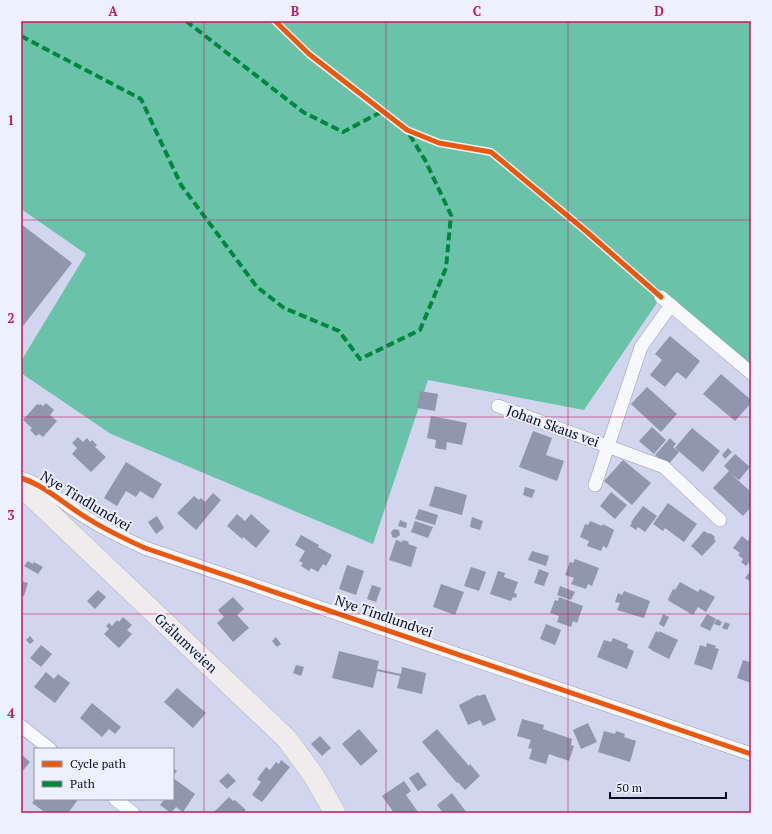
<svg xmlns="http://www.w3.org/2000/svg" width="772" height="834" font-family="'PT Serif',serif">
<rect width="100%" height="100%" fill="#d1d5ed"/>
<polygon fill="#6ac3a9" points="21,21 751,21 751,373 661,297 584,410 428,380 373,544 111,434 21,373 21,361 86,254 21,209"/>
<g fill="#8e97ad">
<polygon points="21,224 72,263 23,326 21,325"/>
<polygon points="670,336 700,361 686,379 677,372 665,387 650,375 662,360 655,354"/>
<polygon points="721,374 751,400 751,403 735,421 703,394"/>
<polygon points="647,387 677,414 661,432 631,404"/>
<polygon points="420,391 438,394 435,411 417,408"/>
<polygon points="46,403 54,410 50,415 57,421 43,437 39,434 36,436 30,430 32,428 23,420 37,404 39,405 40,404 43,406"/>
<polygon points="431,416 467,423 462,445 447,442 446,450 435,448 436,440 427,438"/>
<polygon points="652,427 666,440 654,454 639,441"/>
<polygon points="692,428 720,451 703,472 675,448"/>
<polygon points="533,431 552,438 546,455 564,461 557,481 519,467"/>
<polygon points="78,437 83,442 87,438 90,442 92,440 97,445 95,447 106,457 91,472 72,454 77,448 72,443"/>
<polygon points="670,438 676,444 673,447 679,452 667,466 655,455"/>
<polygon points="728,448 732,452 725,459 722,455"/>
<polygon points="735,454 750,467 739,480 730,473 751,492 751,507 743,516 713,488 729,471 724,466"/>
<polygon points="623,460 651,483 632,505 604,481"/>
<polygon points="126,462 162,484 153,499 140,491 136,497 126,491 117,506 104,498"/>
<polygon points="435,486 467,495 462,515 429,506"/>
<polygon points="525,487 535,490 532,498 523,495"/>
<polygon points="611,492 627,505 615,519 600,506"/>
<polygon points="213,493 221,500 196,530 177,513 194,496 199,500 201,498 205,502"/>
<polygon points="668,503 697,524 684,542 665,528 663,531 653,524"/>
<polygon points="643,506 657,516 645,532 638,527 636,530 630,526 632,523 631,522"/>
<polygon points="419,509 438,515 435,525 415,519"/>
<polygon points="237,514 245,521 251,514 270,531 256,548 243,537 242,539 227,526"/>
<polygon points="157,516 164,528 156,534 148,522"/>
<polygon points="472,517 483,521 480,530 470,527"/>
<polygon points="400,520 407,523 406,528 398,526"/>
<polygon points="415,521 433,527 428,538 411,532"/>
<polygon points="590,521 602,526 603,524 614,530 607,548 603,546 601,551 587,546 589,541 580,537 585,524 588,525"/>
<polygon points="394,529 399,530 400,535 396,538 392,537 391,532"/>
<polygon points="704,531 709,534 710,533 715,537 714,539 716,541 702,556 691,546"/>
<polygon points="301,535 319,545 318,547 332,555 326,566 323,564 318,572 311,568 309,571 301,566 303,563 299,561 305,551 295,545"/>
<polygon points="742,536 748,541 751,538 751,561 750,561 746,566 741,562 743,559 738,555 740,553 733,548"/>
<polygon points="396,540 402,542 403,540 409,542 408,544 417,547 411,567 389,560"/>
<polygon points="532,551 549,556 546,566 528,560"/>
<polygon points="575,559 599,568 592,586 588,584 586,589 571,584 574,578 565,575 570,562 573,563"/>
<polygon points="28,561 33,564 34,562 43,567 38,574 24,566"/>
<polygon points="347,565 364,571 356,595 339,589"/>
<polygon points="471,567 486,572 479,591 464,586"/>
<polygon points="539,569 549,573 544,586 534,583"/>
<polygon points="751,570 751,582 745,578"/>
<polygon points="498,571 505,573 504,577 518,582 514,593 517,594 516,598 513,597 511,601 490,594"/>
<polygon points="21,581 28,583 24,596 21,595"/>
<polygon points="680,582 698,592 700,589 715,597 706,612 698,607 693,615 669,601 668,599 673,589 675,590"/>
<polygon points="441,584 464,592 455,615 433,607"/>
<polygon points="372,585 381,588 376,602 367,599"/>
<polygon points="560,586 575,592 571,600 557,595"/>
<polygon points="98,590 106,597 95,609 87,601"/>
<polygon points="624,591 650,601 644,618 617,610 620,603 615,602 618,593 622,595"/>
<polygon points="233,597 244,609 237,615 249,628 233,642 217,623 224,617 218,610"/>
<polygon points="559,597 583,606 577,623 573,621 571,627 557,622 559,616 550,613 555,600 558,601"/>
<polygon points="663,614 669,617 664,627 659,624"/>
<polygon points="707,614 716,619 710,631 700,626"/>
<polygon points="123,617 132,625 127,630 132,634 119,648 104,634 109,629 106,626 109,623 112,626 117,620 119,622"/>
<polygon points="717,619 722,622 720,626 714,624"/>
<polygon points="725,622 730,624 727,630 722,628"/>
<polygon points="546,624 561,630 555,645 540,639"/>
<polygon points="656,631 659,633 659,631 678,640 669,659 651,650 651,649 648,648"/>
<polygon points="30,636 34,641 30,644 26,640"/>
<polygon points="276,637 281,644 277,647 272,641"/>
<polygon points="613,638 628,644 627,648 634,651 627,669 597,657 604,640 611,642"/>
<polygon points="707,643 716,646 715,648 719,649 712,670 694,664 700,645 706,647"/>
<polygon points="41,645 52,654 41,667 30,658"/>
<polygon points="339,651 379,661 377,669 401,674 402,667 426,673 422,694 397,688 400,676 377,671 373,688 332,678"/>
<polygon points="751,656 751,683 737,678 743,660 749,662"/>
<polygon points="296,665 304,667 301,676 293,673"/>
<polygon points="46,672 54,679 58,674 70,683 55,703 34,687"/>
<polygon points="177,688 206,713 193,728 164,702"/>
<polygon points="485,694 496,720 483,726 480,720 468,725 459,705 478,695 479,696"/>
<polygon points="92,703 121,727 115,734 109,729 102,737 80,718"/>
<polygon points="522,719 544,725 543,729 572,739 571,745 574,746 569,761 549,754 546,764 529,759 532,749 528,748 531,740 517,736"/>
<polygon points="588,723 597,742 581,749 573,730"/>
<polygon points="359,729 378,751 361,766 342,744"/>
<polygon points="437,729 469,766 470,764 480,776 465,790 458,782 457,783 422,742"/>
<polygon points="604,731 615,734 616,731 625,734 624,737 636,741 630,762 598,752"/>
<polygon points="320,736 331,748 322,756 311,744"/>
<polygon points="21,754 30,762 21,773"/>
<polygon points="281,760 290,767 262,802 252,795 261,782 257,779 266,767 270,770 276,762 279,764"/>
<polygon points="173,768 177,771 174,775 173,774"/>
<polygon points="418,772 427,785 418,791 409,778"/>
<polygon points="228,773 236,781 227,789 219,781"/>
<polygon points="173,778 195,794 183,812 176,807 171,813 160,805 165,799 173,799"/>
<polygon points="404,781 411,791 406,795 418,812 417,813 394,813 382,796"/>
<polygon points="452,793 467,813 443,813 437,805"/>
<polygon points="229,797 233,801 235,800 246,810 244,812 245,813 213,813"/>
<polygon points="35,799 75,799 77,801 68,813 46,813 32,803"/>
</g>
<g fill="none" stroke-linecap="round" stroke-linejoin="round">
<defs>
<g id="street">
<polyline points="661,297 751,373"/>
<polyline points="498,406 664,467 720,520"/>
<path d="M 21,478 C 46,486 65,505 87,518 C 106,530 125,539 145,548 L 751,754"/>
<polyline points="595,485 641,347 671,305"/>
<polyline points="21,726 50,749"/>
<polyline points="115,799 133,813"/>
</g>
<polyline id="primary" points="21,486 287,739 314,776 335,813"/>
</defs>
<use href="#street" stroke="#979bb2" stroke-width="14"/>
<use href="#primary" stroke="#b4b6c5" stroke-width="22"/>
<use href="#street" stroke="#f8f9fc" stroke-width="13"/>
<use href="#primary" stroke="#f0ecee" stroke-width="21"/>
<g stroke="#00873e" stroke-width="4" stroke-dasharray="8 4" stroke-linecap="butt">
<polyline points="186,21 303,112 343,132 383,111"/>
<polyline points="21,36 141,99 181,185 257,287 284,308 339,331 360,359 420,330 446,268 451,215 425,160 408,132"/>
</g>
<defs>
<g id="cycleway">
<polyline points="275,21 309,54 407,130 439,143 491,152 587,232 661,297"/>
<path d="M 21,478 C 46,486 65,505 87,518 C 106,530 125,539 145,548 L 751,754"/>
</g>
</defs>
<use href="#cycleway" stroke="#edf0ff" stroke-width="8"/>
<use href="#cycleway" stroke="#e8590c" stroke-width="5"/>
</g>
<path fill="none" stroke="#c2185b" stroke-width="1" stroke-opacity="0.55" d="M 204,21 L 204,813M 386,21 L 386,813M 568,21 L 568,813M 21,220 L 751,220M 21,417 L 751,417M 21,614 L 751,614"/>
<g text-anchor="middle" stroke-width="4" stroke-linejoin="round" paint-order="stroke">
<g font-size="14" fill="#0b0d27" stroke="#edf0ff">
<text transform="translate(553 426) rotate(20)" y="5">Johan Skaus vei</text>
<text transform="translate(86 501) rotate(31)" y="5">Nye Tindlundvei</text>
<text transform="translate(384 616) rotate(19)" y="5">Nye Tindlundvei</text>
<text transform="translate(186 643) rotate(43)" y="5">Grålumveien</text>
</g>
</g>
<rect width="772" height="834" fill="none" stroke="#edf0ff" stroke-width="44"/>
<rect x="34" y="748" width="140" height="52" fill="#edf0ff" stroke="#9395a9"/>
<rect x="42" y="761" width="20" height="6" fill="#e8590c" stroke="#9395a9"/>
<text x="70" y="768" font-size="12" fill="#0b0d27">Cycle path</text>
<rect x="42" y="781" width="20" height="6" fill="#00873e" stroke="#9395a9"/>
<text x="70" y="788" font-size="12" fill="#0b0d27">Path</text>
<path d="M610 792v6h116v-6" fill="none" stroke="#0b0d27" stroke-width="2"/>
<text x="616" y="792" font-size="12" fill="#0b0d27" stroke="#edf0ff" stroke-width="3" paint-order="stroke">50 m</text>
<rect x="22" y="22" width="728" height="790" fill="none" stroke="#c2185b" stroke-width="1.5"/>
<g font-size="13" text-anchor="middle" font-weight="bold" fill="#c2185b">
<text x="113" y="16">A</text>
<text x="295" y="16">B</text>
<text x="477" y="16">C</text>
<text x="659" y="16">D</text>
<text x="11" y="125">1</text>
<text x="11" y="323">2</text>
<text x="11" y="520">3</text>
<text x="11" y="718">4</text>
</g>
</svg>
